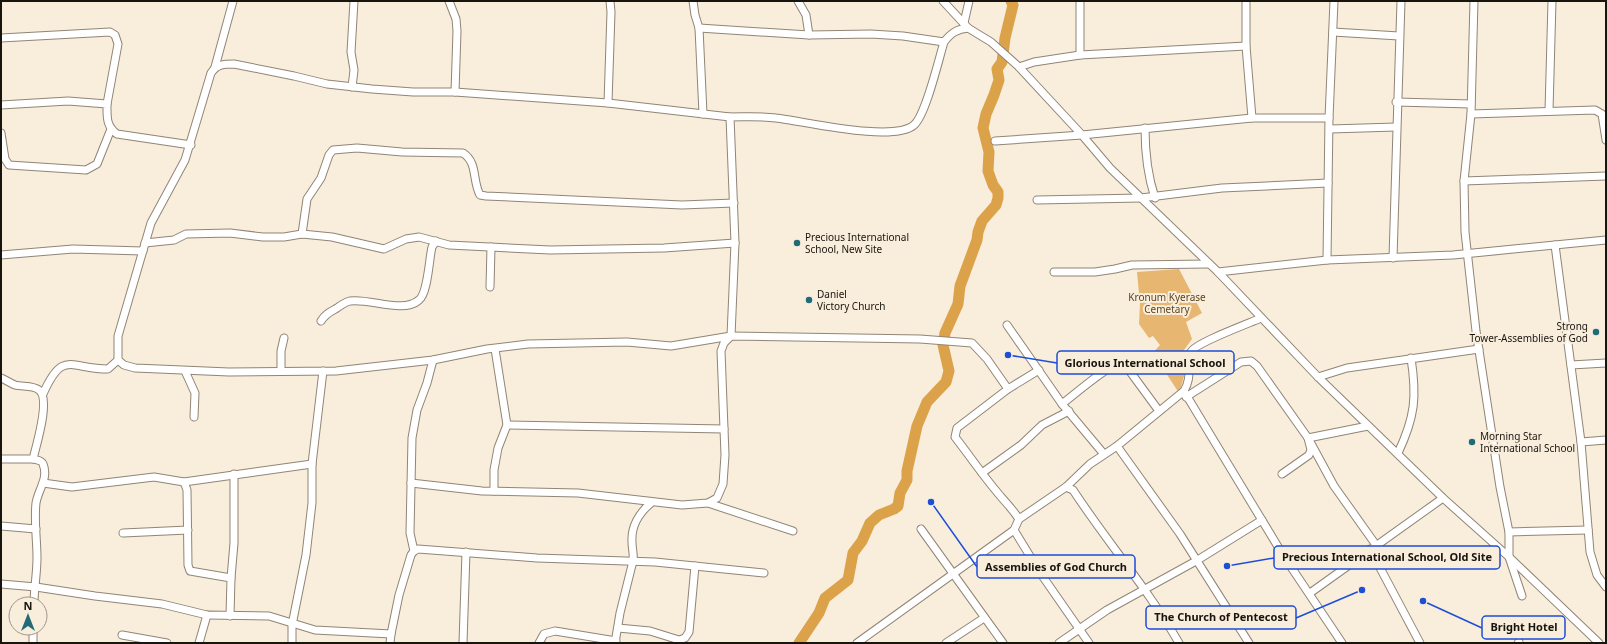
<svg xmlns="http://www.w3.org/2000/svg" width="1607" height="644" font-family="'Noto Sans',sans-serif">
<rect width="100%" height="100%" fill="#f9eddc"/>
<polygon fill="#e7b670" points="1179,269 1202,313 1186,322 1192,339 1184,350 1185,373 1179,393 1153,353 1160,345 1153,336 1149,338 1139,324 1140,304 1137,272"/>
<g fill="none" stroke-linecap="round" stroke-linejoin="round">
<polyline stroke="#dca24a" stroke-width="11" points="799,643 819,613 825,598 848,580 853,553 862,541 870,523 879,515 894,509 898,506 900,493 907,480 907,471 917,426 927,402 946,382 949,371 943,345 945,333 958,304 960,286 977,240 978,232 982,221 996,205 998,198 998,192 993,185 988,171 989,152 983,128 986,114 994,95 999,80 997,69 1002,62 1005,38 1013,5 1011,1"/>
<defs>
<g id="street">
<polyline points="449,1 456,19 457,31 455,92"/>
<polyline points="693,1 695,15 699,28 703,114"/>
<polyline points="798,1 806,15 809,35"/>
<polyline points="943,1 968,28 991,42 1019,67 1082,135 1110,168 1218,272 1318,377 1443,498 1509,557 1599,643"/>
<polyline points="1080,1 1080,55"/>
<polyline points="1246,1 1246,46 1252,118"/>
<polyline points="1474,1 1471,114 1464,181 1465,232 1476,331 1500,487 1509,532 1509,557 1522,596"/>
<polyline points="964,23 969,1"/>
<polyline points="699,28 809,35 871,34 903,36 944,42"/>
<polyline points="1333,32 1399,36"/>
<polyline points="1,38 110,32 115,35 118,44 107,104"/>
<polyline points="215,67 233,1"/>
<polyline points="1019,67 1034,62 1080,55 1246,46"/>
<polyline points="352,87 354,70 351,52 354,1"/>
<polyline points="1396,102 1471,104"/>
<polyline points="608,103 611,12 610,1"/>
<path d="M 1,105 L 68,101 L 107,104 C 107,117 106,126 117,134 L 191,145"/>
<polyline points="1549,111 1552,1"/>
<polyline points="1471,114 1595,110 1602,114 1606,140"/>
<path d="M 730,117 L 608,103 L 455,92 L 413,92 L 372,89 L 327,84 L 294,76 L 234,64 C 224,64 217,64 211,73 L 185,160 L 151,223 L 118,336 L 118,360 L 124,365 L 135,368 L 229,372 L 336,371 L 433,360 L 487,349 L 528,344 L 627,342 L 671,346 L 731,336 L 920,339 L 972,343 L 987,359 L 1008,389"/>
<path d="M 1145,128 C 1145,152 1147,174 1155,198"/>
<polyline points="1330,129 1396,127"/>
<polyline points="1,133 5,159 9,165 86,170 97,164 111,129"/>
<polyline points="995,141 1082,135 1252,118 1329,118"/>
<polyline points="1464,181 1606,176"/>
<polyline points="1037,200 1141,198 1222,188 1328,183"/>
<path d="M 302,234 L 307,199 L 321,178 L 329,155 L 333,150 L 357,148 L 402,152 L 463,153 C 478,163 472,180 480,195 L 486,196 L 682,205 L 734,203"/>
<polyline points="145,243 174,240 186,234 230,233 263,237 284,237 302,234 332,237 384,249 406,239 419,237 449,245 550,250 664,248 735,243"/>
<polyline points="1555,245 1581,442 1590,552 1597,575 1606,587"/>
<polyline points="1,255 73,249 143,251"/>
<polyline points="1393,258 1401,1"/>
<polyline points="1327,260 1329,118 1334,1"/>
<polyline points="1054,272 1095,272 1115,269 1132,265 1208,264"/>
<polyline points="1218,272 1327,260 1453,255 1606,240"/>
<polyline points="490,287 491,247"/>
<path d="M 321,321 C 325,314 330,312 337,308 C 341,305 346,302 350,301 C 370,298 403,314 419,300 C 428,293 429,259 432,247 L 436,241"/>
<polyline points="1007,325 1062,404 1103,453"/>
<polyline points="1571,365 1606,363"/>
<polyline points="185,371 195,393 194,417"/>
<polyline points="281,371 281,351 284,338"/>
<polyline points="1318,377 1347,368 1479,349"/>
<path d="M 1,378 C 6,380 10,383 15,385 C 22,387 33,385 39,390 C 51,399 36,446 33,459 L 1,459"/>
<polyline points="1185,393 1283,555 1342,643"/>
<path d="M 43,394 C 63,349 70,369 108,369 L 118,360"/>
<polyline points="1186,397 1241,362 1251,361 1257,366 1308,438 1334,486 1376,545"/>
<path d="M 1062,404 C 1074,395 1110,363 1123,362 L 1159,411"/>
<polyline points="507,425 724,429"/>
<polyline points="1581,442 1606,440"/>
<polyline points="1117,446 1180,534 1249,643"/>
<path d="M 1398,453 C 1415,417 1417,397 1411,358"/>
<path d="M 33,459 C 36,460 42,460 43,464 C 49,478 38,490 36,503 C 34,521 37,540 37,558 C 37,573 34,589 34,604"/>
<polyline points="982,473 1021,445 1042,425 1069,411"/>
<polyline points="1282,474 1309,455 1311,450 1308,438 1368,426"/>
<polyline points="184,482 187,490 188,565 190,571 231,578 230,616"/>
<polyline points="43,483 72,487 154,477 184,482 312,464"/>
<path d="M 411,483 L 482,491 L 578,493 L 682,505 L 708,503 L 717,498 L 723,484 L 725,455 L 721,351 L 724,343 L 731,336 L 735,243 L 730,117 C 746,117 761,116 776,118 C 804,121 893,143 914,125 C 926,115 939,58 944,42 C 951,33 957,29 968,28"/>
<path d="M 1066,487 L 1073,490 C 1107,542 1148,589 1179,643"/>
<polyline points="494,491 494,470 498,448 507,425 495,349"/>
<polyline points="708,503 793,531"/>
<path d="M 1019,519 C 1011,507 1005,502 997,492 C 982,474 969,455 955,437 L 957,428 L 1008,389 L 1039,370"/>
<polyline points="1,526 36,529"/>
<polyline points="921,529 1003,643"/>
<polyline points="1014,530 1041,574 1089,643"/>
<polyline points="1509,532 1588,530"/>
<polyline points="123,533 188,530"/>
<polyline points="1370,549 1420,643"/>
<polyline points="414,551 410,533 412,438 417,410 427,383 433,360"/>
<polyline points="231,578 234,543 234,474"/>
<polyline points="1,584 36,587 95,596 162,604 207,615 269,616 315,630 391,634 399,595 411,555 414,551 418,549 537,558 655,562 764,573"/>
<polyline points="1310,593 1443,498"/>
<polyline points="618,628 650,631 679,640 685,638 689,632 695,566"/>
<polyline points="122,635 167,643"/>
<polyline points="33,643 33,628"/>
<polyline points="199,643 207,615"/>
<polyline points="292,643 292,625 306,555 312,503 312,464 323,371"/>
<polyline points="390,643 391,634"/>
<polyline points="463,643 466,552"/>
<polyline points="539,643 544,634 555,631 616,641"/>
<path d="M 615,643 L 620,613 L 633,561 C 634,554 632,549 632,542 C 631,527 639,513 651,503"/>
<path d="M 857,643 L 1014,530 L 1019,519 L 1066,487 L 1090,464 L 1117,446 L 1184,391 C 1193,376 1186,365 1191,352 C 1195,343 1250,323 1261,318"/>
<polyline points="946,643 984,618"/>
<polyline points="1059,643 1107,610 1196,561 1262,520"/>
<polyline points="1518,643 1519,642"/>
</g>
</defs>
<use href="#street" stroke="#908576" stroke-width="9"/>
<use href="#street" stroke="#fff" stroke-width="7"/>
</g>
<g fill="#226b76" stroke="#f9eddc" stroke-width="1.5">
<circle cx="797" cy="243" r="4"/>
<circle cx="809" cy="300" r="4"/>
<circle cx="1596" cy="332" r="4"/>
<circle cx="1472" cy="442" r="4"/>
</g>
<g text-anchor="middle" stroke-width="4" stroke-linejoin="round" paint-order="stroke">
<g font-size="10" fill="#18140e" stroke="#f9eddc" text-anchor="start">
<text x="805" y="241">Precious International<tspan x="805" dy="12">School, New Site</tspan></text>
<text x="817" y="298">Daniel<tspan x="817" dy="12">Victory Church</tspan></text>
<text x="1588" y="330" text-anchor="end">Strong<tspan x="1588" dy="12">Tower-Assemblies of God</tspan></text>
<text x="1480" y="440">Morning Star<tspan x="1480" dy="12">International School</tspan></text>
</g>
<g font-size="10" fill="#5c4420" stroke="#f9eddc">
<text x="1167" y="301">Kronum Kyerase<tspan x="1167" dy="12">Cemetary</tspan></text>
</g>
</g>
<path fill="none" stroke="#1d4ed8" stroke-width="1.5" d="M1008 355L1057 363M1227 566L1274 558M931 502L977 567M1362 590L1296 618M1423 601L1482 628"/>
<g fill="#1d4ed8" stroke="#f9eddc" stroke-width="1.5">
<circle cx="1008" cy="355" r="4"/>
<circle cx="1227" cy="566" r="4"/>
<circle cx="931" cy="502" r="4"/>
<circle cx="1362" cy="590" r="4"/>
<circle cx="1423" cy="601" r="4"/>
</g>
<g fill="#f9eddc" stroke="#1d4ed8" stroke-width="1.5">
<rect x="1057" y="351" width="177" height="23" rx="4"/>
<rect x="1274" y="546" width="226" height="23" rx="4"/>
<rect x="977" y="555" width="158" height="23" rx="4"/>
<rect x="1146" y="606" width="150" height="23" rx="4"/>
<rect x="1482" y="616" width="83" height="23" rx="4"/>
</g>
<g font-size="11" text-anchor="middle" font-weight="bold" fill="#18140e">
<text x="1145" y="367">Glorious International School</text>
<text x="1387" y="561">Precious International School, Old Site</text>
<text x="1056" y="571">Assemblies of God Church</text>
<text x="1221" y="621">The Church of Pentecost</text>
<text x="1524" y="631">Bright Hotel</text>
</g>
<rect width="1607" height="644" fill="none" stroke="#18140e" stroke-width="4"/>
<g transform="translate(28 616)"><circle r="19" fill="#f9eddc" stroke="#9f968a"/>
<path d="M0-3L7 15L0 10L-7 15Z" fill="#226b76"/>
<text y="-6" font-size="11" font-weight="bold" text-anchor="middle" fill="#18140e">N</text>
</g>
</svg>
